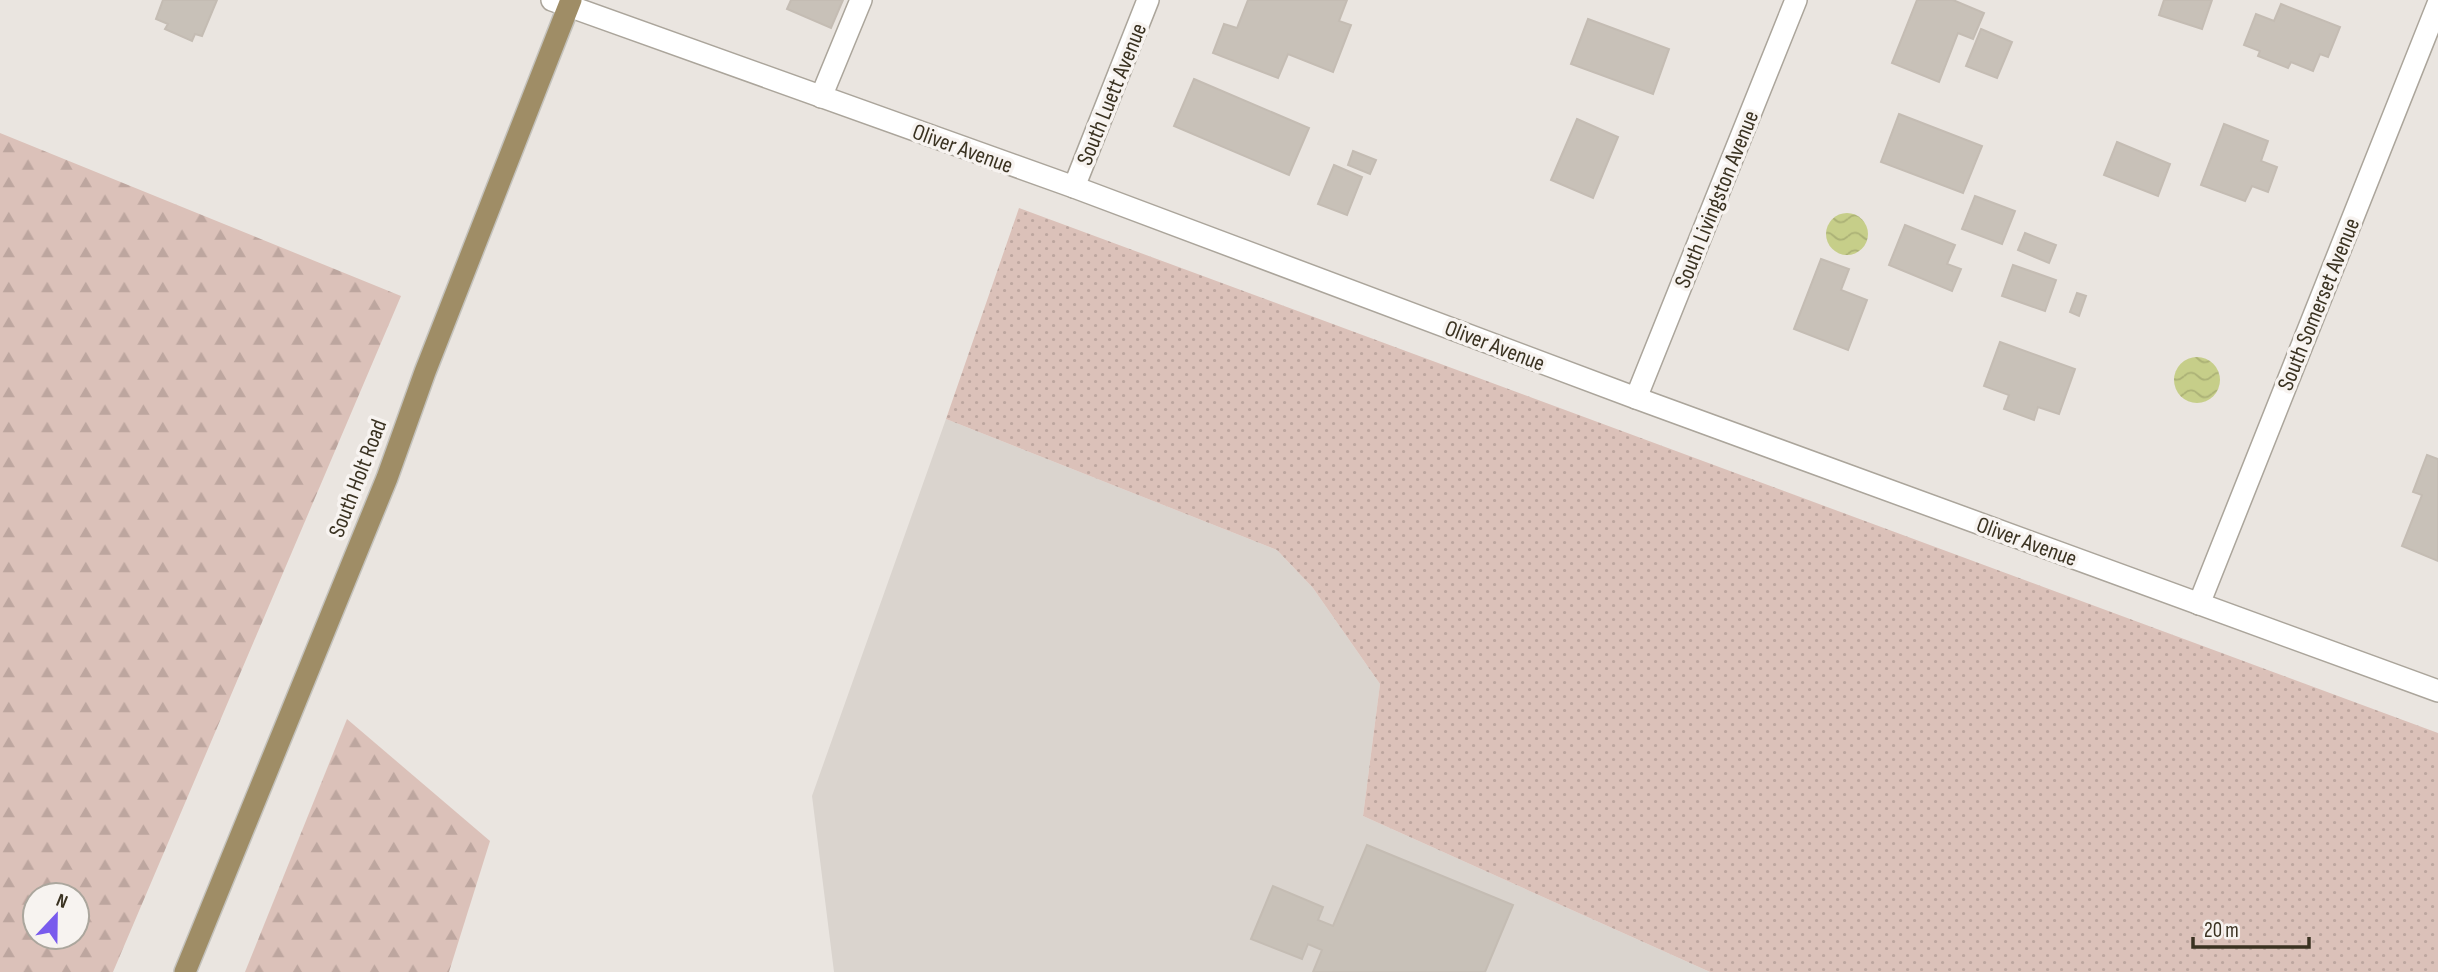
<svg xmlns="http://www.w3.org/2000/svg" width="2438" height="972" font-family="'Sofia Sans Condensed',sans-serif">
<defs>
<pattern id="grass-dots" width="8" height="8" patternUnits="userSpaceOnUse" patternTransform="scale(1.75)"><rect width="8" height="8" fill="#dbc1b9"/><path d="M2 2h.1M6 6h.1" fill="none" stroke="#bda69f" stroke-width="1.8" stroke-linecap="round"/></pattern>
<pattern id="forest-firs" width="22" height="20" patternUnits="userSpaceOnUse" patternTransform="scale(1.75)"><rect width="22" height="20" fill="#dbc1b9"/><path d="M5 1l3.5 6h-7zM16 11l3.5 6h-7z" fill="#bda69f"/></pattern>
<pattern id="water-waves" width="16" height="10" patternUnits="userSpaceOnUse" patternTransform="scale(1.75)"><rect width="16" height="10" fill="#c6ce89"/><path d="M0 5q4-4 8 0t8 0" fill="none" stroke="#abb176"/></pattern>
</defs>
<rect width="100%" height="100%" fill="#eae5e0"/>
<polygon fill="#dad4ce" points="946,419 1277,550 1313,588 1380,684 1363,816 1710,972 834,972 812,796"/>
<polygon fill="url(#grass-dots)" points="1019,208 2438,733 2438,972 1710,972 1363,816 1380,684 1313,588 1277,550 946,419"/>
<g fill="url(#forest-firs)" fill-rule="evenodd">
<path d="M 0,133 L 401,296 L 113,972 L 0,972 ZM 77,895 L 77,937 L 35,937 L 35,895 Z"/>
<polygon points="347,719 490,841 449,972 245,972"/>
</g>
<g fill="url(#water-waves)">
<circle cx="1847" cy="234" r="21"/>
<circle cx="2197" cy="380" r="23"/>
</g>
<g fill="#c8c1b8" stroke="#c4bcb3" stroke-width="2">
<polygon points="163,0 217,0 202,36 195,34 192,41 165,29 168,24 156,19"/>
<polygon points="791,0 843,0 831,28 787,9"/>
<polygon points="1248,0 1347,0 1339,21 1351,25 1333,72 1288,54 1278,78 1213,53 1224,24 1237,28"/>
<polygon points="1917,0 1953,0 1984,13 1973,39 1958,33 1939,82 1892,63"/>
<polygon points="2164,0 2212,0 2202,29 2159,15"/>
<polygon points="2281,4 2340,27 2328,57 2320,54 2313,71 2291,62 2288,68 2258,56 2260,51 2244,45 2256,14 2274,21"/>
<polygon points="1588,19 1669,49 1653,94 1571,64"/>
<polygon points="1981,29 2012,42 1997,78 1966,66"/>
<polygon points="1194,79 1309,128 1289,175 1174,126"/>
<polygon points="1899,114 1982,146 1963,193 1881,162"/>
<polygon points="1577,119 1618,137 1593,198 1551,180"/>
<polygon points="2224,124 2268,141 2261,161 2277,167 2268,192 2252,186 2245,201 2201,185"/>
<polygon points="2117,142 2170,164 2158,196 2104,175"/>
<polygon points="1353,151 1376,160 1370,174 1348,165"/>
<polygon points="1334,165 1362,177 1347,215 1318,204"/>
<polygon points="1975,196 2015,211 2002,244 1962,229"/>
<polygon points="1905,225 1955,245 1947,264 1961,269 1952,291 1889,265"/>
<polygon points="2025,233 2056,245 2049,263 2018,250"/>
<polygon points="1821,259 1849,269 1841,290 1867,300 1848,350 1794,329"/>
<polygon points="2013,265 2056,280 2045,311 2002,296"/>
<polygon points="2077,293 2086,296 2079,316 2070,312"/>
<polygon points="2000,342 2075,369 2059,414 2038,407 2034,420 2004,409 2009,395 1984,386"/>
<polygon points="2427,455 2438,459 2438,561 2402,546 2422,495 2413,492"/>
<polygon points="1367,845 1513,905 1485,972 1313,972 1322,950 1308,944 1302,959 1251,939 1273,886 1323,907 1318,920 1333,926"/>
</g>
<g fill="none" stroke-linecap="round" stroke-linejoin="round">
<defs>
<g id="minor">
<polyline points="552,0 1074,187 1636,398 2438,691"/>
<polyline points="821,97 861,0"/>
<polyline points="1074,187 1148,0"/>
<polyline points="1636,398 1796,0"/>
<polyline points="2199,604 2438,4"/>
</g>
<polyline id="major" points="185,972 387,478 425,372 571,0"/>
</defs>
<use href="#minor" stroke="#aba59b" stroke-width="24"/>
<use href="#major" stroke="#c4c2bc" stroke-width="24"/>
<use href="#minor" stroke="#fff" stroke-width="21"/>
<use href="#major" stroke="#9f8d66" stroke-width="21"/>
</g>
<g text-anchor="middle" stroke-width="7" stroke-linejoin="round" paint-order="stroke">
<g font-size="23" fill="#3a3221" stroke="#f7f3f0">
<text transform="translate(1111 94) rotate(-68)" y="8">South Luett Avenue</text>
<text transform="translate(963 148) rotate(20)" y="8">Oliver Avenue</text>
<text transform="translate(1716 199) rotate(-68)" y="8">South Livingston Avenue</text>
<text transform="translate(2318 304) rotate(-68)" y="8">South Somerset Avenue</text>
<text transform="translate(1495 345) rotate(21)" y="8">Oliver Avenue</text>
<text transform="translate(357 478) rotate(-69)" y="8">South Holt Road</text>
<text transform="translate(2027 541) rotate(20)" y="8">Oliver Avenue</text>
</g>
</g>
<g transform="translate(56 916) rotate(22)"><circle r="33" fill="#f7f3f0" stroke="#aba69d" stroke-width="2"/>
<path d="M0-5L12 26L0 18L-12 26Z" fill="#795bed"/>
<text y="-10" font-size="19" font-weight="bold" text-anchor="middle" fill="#3a3221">N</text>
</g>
<path d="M2193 937v10h116v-10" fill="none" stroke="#3a3221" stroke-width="3.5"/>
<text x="2204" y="937" font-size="21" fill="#3a3221" stroke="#f7f3f0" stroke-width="5" paint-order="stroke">20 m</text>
</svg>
